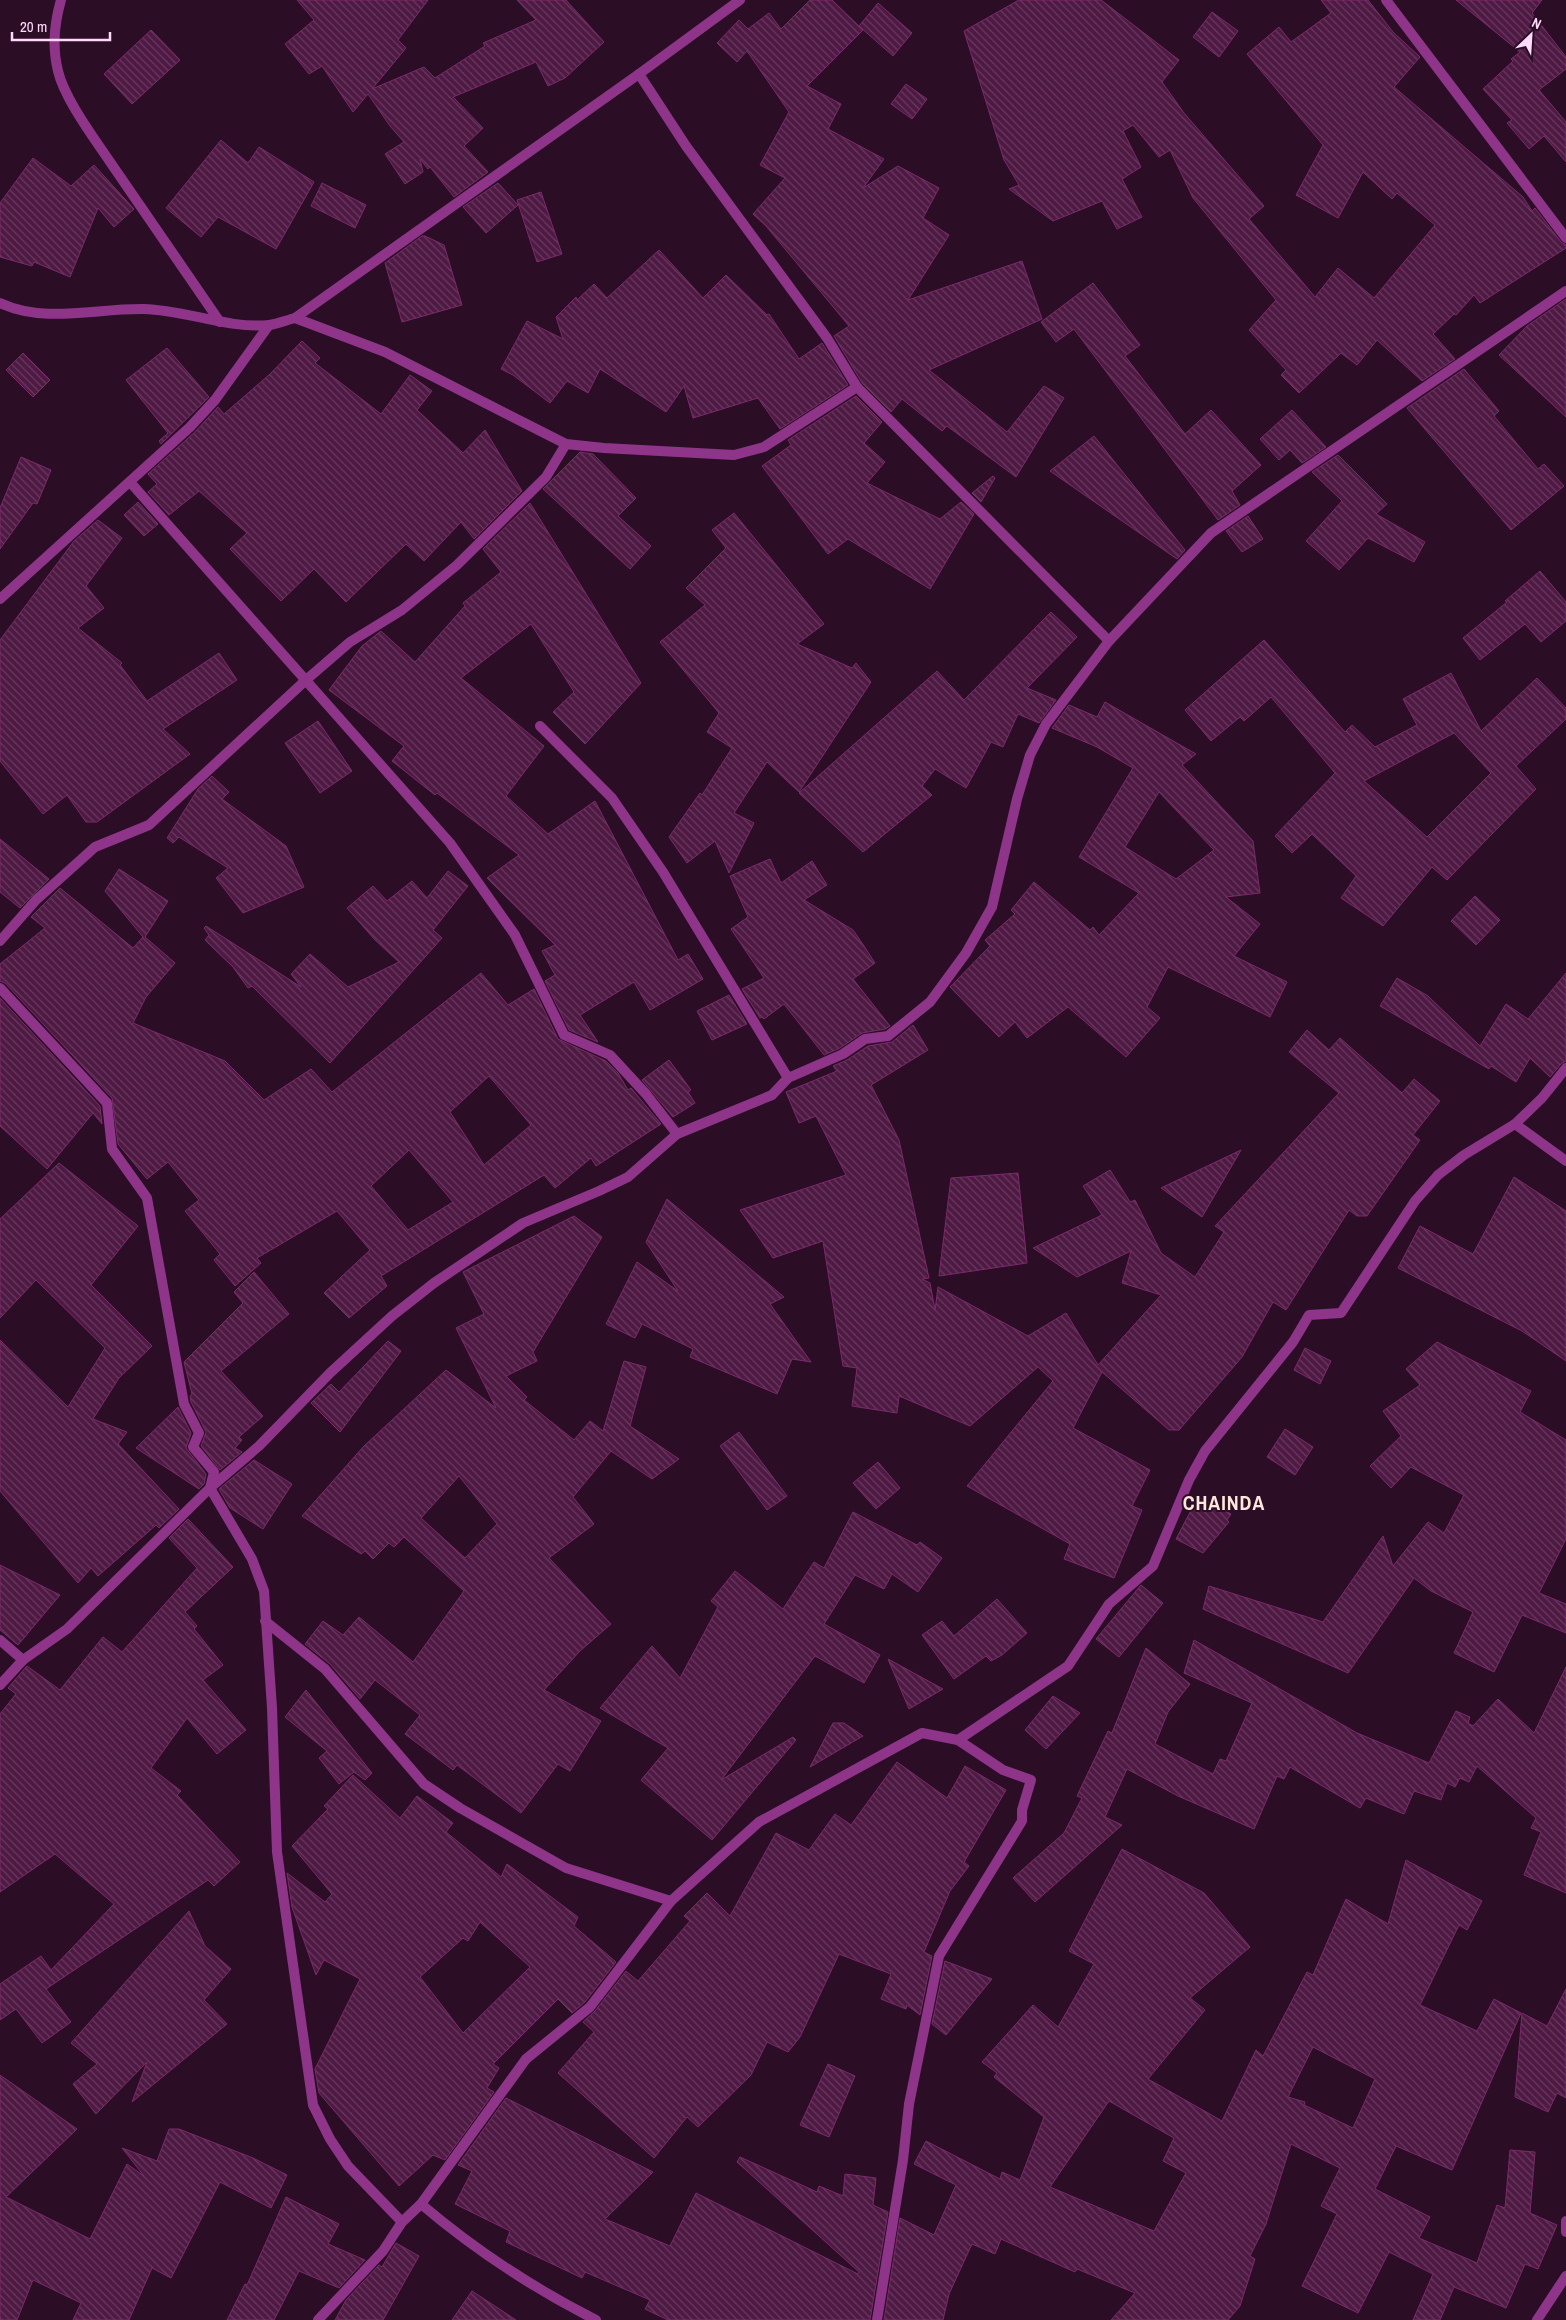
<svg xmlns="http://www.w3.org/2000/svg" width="1566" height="2320" font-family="'Archivo Narrow',sans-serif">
<defs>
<pattern id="building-back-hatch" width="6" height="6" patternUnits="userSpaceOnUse" patternTransform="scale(1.25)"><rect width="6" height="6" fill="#4e1943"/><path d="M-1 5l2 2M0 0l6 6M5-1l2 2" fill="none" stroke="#693a5f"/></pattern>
</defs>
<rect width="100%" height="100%" fill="#2b0e26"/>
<g fill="url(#building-back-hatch)" stroke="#7c296b" fill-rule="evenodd">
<polygon points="297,0 428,0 398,40 406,48 372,89 424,67 435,78 485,46 483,43 536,20 517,0 566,0 604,42 565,78 548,86 536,62 453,97 483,128 464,146 488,172 454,197 430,167 428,169 420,159 423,172 405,184 385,154 404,142 390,126 368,94 353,112 322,66 309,74 285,44 314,20"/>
<polygon points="810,0 832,0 863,30 807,86 841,104 828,129 884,159 863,188 898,166 939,188 923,218 949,235 908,300 1022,261 1042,319 929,370 1007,432 1044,386 1064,398 1016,477 947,426 942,431 902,399 891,412 862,383 834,336 849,326 766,226 753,214 785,178 760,165 789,112 747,51 737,62 717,43 739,20 748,29 769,13 781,29"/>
<polygon points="1019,0 1101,0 1179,60 1162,82 1184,113 1264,206 1249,219 1315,297 1338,268 1374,298 1435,225 1397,193 1392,199 1363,172 1338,218 1296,195 1323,145 1247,54 1279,27 1291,42 1331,13 1321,0 1368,0 1393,32 1420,57 1394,87 1523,197 1532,211 1535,208 1561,242 1566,245 1566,248 1480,303 1474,295 1456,315 1454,314 1433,334 1455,359 1422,381 1377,340 1357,365 1341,353 1299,393 1281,375 1286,370 1249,330 1276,300 1193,198 1170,150 1159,157 1133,125 1123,131 1141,167 1122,179 1142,217 1117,229 1102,201 1053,221 1009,189 1019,185 1004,160 964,31"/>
<polygon points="1456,0 1542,0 1532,13 1566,57 1566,69 1539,90 1566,122 1566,162 1544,136 1529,149 1507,123 1512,120 1483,89 1513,61 1511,59 1520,52"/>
<polygon points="878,3 912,33 893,56 859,26"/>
<polygon points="1212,12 1238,31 1219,57 1193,37"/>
<polygon points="151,30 180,60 132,104 104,74"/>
<polygon points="906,84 927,99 912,119 891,104"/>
<polygon points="221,140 248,163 259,147 314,182 276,249 218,217 201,237 166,208"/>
<polygon points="33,158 71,186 94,165 134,209 114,227 98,208 70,277 34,262 32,266 0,257 0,203"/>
<polygon points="322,183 366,205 355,228 311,206"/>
<polygon points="498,183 518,205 486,233 463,207"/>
<polygon points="541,192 562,254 537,262 517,200"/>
<polygon points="422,236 425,236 444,245 462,305 402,322 385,263"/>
<polygon points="659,250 703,298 726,275 767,315 769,314 799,359 822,343 848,385 780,429 758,398 693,418 684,386 666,412 600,369 588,393 567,381 550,403 513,375 501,369 527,321 563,339 556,317 576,297 577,300 594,284 607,298"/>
<polygon points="1093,283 1140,345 1125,356 1185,434 1211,410 1261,465 1232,491 1240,505 1218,520 1074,329 1056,342 1041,322"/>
<polygon points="1566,299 1566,417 1499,355 1527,326"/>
<polygon points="302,341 320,358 315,363 381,414 410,375 432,391 417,410 463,453 485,430 522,491 474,539 461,522 424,561 406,544 346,602 314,569 281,601 230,549 247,533 199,491 169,515 148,492 157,484 148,474 195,432 218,407 224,414 270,374"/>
<polygon points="167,348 209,397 161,444 159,441 168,433 126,380"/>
<polygon points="23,353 50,380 33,397 6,370"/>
<polygon points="1464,369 1499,411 1494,416 1538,469 1544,464 1564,486 1511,530 1407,408"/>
<polygon points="856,396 882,422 864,443 885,462 867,483 940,519 961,502 974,514 930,589 848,539 828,554 762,466 791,445 788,440"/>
<polygon points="1292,410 1326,447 1302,463 1290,450 1279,460 1260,439"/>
<polygon points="1094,436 1185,550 1177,559 1050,471"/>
<polygon points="580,452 593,454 636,498 618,516 651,546 630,569 543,489"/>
<polygon points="1338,455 1387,504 1376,514 1425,542 1414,562 1368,538 1339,570 1306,541 1342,501 1312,472"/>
<polygon points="21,457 51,470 37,504 33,503 0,549 0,508"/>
<polygon points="993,476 995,478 981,502 972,493"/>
<polygon points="138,502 158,524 144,536 124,515"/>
<polygon points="530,503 641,683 585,744 553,712 574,692 531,624 461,678 544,746 506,796 548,834 595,801 678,960 688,954 703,979 650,1010 634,982 580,1015 598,1042 569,1030 545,981 555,975 542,951 555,945 487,878 519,855 437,793 435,795 392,761 404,746 329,690 362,646 381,631 415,662 465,606 463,603 501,572 483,549"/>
<polygon points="734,513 824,624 797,644 852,668 856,663 871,682 799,792 767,762 734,813 754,823 729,873 715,841 687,863 669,837 700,793 702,795 732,748 707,732 719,713 660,642 705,605 686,588 726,548 712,530"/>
<polygon points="1248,516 1263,539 1242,552 1226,531"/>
<polygon points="98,520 122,538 86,586 104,608 78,628 122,663 120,665 147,701 219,653 237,680 163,729 190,754 97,822 86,822 67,795 43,814 0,761 0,640 74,541"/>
<polygon points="1540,571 1566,602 1566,621 1541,642 1525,624 1480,660 1463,638 1507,602 1505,601"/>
<polygon points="1051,612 1077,637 1027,688 1056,700 1039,723 1018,714 1003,747 991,742 966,788 935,769 922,786 932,795 863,852 799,793 937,671 964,700"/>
<path d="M 1264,640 L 1345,732 L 1352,725 L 1375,747 L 1417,725 L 1403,699 L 1451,673 L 1481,731 L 1537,678 L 1566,708 L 1566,719 L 1516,766 L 1536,789 L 1447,880 L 1432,867 L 1383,926 L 1341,898 L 1356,876 L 1312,834 L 1292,853 L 1275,836 L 1335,773 L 1271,697 L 1244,721 L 1240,717 L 1211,741 L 1185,710 ZM 1454,733 L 1491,773 L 1427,837 L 1364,781 Z"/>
<path d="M 1105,702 L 1196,754 L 1182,765 L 1253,841 L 1260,893 L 1226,897 L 1260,924 L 1234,956 L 1287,982 L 1270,1017 L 1168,967 L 1147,1007 L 1160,1018 L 1126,1057 L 1068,1007 L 1027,1038 L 1015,1022 L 999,1037 L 950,987 L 990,946 L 985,940 L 1015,914 L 1011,910 L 1034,882 L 1090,930 L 1093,927 L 1099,935 L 1139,893 L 1079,857 L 1133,768 L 1097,747 L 1052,728 L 1069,705 L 1097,717 ZM 1159,792 L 1214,850 L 1176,879 L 1125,847 Z"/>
<polygon points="318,721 352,771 320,793 285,743"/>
<polygon points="212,776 229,792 222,799 286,846 304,887 243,913 216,878 228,868 179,837 173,843 167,838 198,789"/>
<polygon points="0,839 49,879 20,908 0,892"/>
<polygon points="770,859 781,883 812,861 827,885 804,900 853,930 864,946 875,963 853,979 890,1026 885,1029 862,1033 840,1048 824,1055 784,1004 764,1019 762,1017 760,1018 742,989 764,978 731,929 748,917 730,876"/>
<path d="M 119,869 L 168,901 L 145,937 L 175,963 L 146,997 L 133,1023 L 225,1061 L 264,1100 L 311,1069 L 332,1092 L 481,973 L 508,1005 L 534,989 L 558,1039 L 606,1061 L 618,1073 L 628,1090 L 631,1088 L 661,1124 L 596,1166 L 591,1158 L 555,1188 L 544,1175 L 381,1276 L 387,1286 L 349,1318 L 324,1293 L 370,1250 L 337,1211 L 257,1258 L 261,1263 L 235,1286 L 214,1260 L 220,1254 L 185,1211 L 199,1200 L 168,1162 L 147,1179 L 118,1144 L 112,1098 L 5,983 L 0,981 L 0,964 L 45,928 L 31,917 L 60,888 L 133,948 L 143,937 L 105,891 ZM 489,1076 L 531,1125 L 484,1165 L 450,1112 ZM 409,1150 L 453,1202 L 408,1230 L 371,1186 Z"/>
<polygon points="448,871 468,886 433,930 442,938 330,1063 252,986 248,988 233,967 205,940 209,935 204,928 206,926 301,987 291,974 310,954 348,987 399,962 375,940 347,908 373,886 387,901 412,881 427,898"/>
<polygon points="1475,896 1500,920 1476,945 1451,921"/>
<polygon points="1566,973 1566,1061 1561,1064 1550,1077 1530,1058 1516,1082 1491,1066 1489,1069 1380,1006 1397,978 1428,996 1480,1046 1506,1004 1528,1019"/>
<polygon points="729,995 747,1024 712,1040 697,1011"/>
<polygon points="0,998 100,1106 102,1124 93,1113 47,1169 0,1126"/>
<polygon points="913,1025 928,1050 871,1085 899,1140 929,1278 922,1279 930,1283 935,1310 938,1287 1028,1336 1066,1313 1098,1365 1161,1295 1122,1283 1131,1251 1077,1277 1033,1248 1102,1215 1083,1186 1110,1170 1130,1202 1135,1200 1161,1253 1195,1277 1224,1232 1215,1226 1339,1093 1289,1052 1307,1030 1329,1050 1340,1038 1402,1093 1414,1079 1440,1101 1413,1135 1420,1140 1367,1216 1357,1216 1349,1210 1286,1310 1273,1302 1242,1357 1179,1430 1169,1430 1102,1372 1073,1428 1150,1470 1132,1506 1142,1510 1114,1578 1064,1559 1070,1544 967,1486 1053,1381 1038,1367 970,1426 899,1396 897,1413 852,1406 857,1368 843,1366 823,1241 773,1258 740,1210 846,1175 816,1116 799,1123 786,1092 837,1071 833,1066 847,1060 868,1046 892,1042"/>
<polygon points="669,1060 691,1090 688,1092 695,1103 673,1117 642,1080"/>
<polygon points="1241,1150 1202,1217 1161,1188"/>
<polygon points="59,1163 138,1226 91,1285 152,1346 119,1378 93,1419 127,1432 118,1444 179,1509 159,1528 156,1525 98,1576 91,1568 78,1583 0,1491 0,1340 68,1407 105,1348 36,1280 0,1318 0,1219"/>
<polygon points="1018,1173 1027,1263 939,1276 951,1178"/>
<polygon points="1514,1177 1566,1211 1566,1361 1522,1331 1398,1268 1420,1226 1473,1254"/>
<polygon points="667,1199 784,1297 770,1304 811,1362 792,1359 777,1394 690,1357 693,1349 642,1324 635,1338 606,1324 637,1262 678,1291 646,1242"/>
<path d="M 574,1216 L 602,1237 L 533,1352 L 537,1361 L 506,1376 L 527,1397 L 524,1400 L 574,1440 L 590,1421 L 603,1431 L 624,1361 L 646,1367 L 630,1426 L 679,1459 L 652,1479 L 611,1451 L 573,1497 L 594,1524 L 549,1558 L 611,1624 L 580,1651 L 544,1690 L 601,1721 L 570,1771 L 558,1764 L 521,1813 L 457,1765 L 453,1770 L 405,1734 L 420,1715 L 375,1680 L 360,1699 L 330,1664 L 305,1644 L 323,1621 L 343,1635 L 359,1617 L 413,1662 L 464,1591 L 404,1537 L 394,1547 L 389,1543 L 373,1559 L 365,1551 L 361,1554 L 302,1516 L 364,1446 L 446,1370 L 496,1408 L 456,1328 L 484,1314 L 463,1272 ZM 459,1476 L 497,1524 L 465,1558 L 421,1518 Z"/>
<polygon points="254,1272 289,1314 221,1371 263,1416 239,1437 242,1440 235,1448 242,1452 220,1470 201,1446 206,1432 191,1402 190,1396 192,1394 184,1362 243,1303 234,1292"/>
<polygon points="388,1341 401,1351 340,1432 311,1403 331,1384 339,1392"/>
<polygon points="1437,1342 1531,1391 1520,1412 1566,1440 1566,1539 1539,1593 1566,1604 1566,1633 1522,1615 1494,1672 1454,1653 1473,1612 1431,1591 1414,1578 1348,1673 1203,1609 1209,1586 1323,1622 1383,1536 1393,1566 1428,1522 1444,1533 1464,1495 1411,1467 1391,1488 1370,1466 1401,1436 1383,1411 1420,1385 1406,1369"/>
<polygon points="1305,1348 1331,1361 1320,1384 1294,1370"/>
<polygon points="178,1407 191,1433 186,1448 206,1474 204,1484 199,1489 136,1448"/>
<polygon points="1285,1429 1313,1447 1295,1475 1267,1457"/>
<polygon points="739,1432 787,1496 767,1510 720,1446"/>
<polygon points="254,1460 292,1484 263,1529 230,1508 219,1489"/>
<polygon points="878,1462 900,1488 876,1509 853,1483"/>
<polygon points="1198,1497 1231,1514 1227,1520 1229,1522 1203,1553 1176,1539"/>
<polygon points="853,1512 917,1545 920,1542 942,1558 918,1592 892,1574 884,1589 855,1575 824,1624 880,1655 864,1683 815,1656 721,1780 793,1737 796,1740 712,1840 641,1780 668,1748 600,1708 652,1646 680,1678 718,1607 711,1601 735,1571 783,1609 814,1562 824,1568"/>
<polygon points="188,1519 233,1567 185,1612 197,1626 194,1629 223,1665 203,1680 246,1730 217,1754 187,1718 151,1768 181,1791 177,1795 240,1862 214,1886 208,1880 46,1989 71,2022 42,2043 16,2009 0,2020 0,1984 41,1956 51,1970 114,1904 55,1854 0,1892 0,1714 16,1694 8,1688 27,1666 60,1690 103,1637 122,1652 197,1568 169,1538"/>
<polygon points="0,1565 60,1595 18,1645 0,1630"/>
<polygon points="1141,1585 1163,1603 1119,1657 1096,1639"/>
<polygon points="997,1599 1027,1633 1002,1655 991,1661 986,1656 954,1679 922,1635 942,1621 954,1636"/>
<polygon points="1194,1640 1357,1733 1429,1763 1456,1711 1470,1717 1468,1723 1473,1726 1498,1699 1534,1733 1566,1667 1566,1893 1524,1875 1541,1832 1531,1828 1536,1818 1477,1766 1469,1782 1460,1778 1455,1787 1447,1783 1441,1800 1414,1791 1404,1814 1366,1798 1360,1808 1290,1767 1284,1779 1277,1776 1254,1829 1178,1796 1127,1769 1105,1817 1122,1825 1035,1902 1013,1878 1064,1833 1082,1798 1077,1796 1108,1731 1112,1733 1146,1648 1190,1684 1168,1712 1155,1744 1213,1774 1220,1759 1226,1761 1252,1703 1184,1673"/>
<polygon points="888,1659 943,1689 909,1709"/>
<polygon points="306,1690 372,1773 365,1780 354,1772 339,1784 319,1758 327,1751 285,1717"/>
<polygon points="1053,1696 1080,1713 1046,1749 1025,1730"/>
<polygon points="833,1723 844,1723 863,1736 810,1767"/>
<polygon points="897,1762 947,1798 965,1766 1006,1790 964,1862 969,1866 950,1891 924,1952 932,1956 920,2015 907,2005 906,2009 881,1999 891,1974 839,1954 800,2037 788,2052 767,2042 751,2075 698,2127 687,2117 654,2158 558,2073 594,2032 583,2022 595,2011 626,1971 638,1981 690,1921 684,1916 707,1893 730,1916 776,1833 809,1850 835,1814 851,1825"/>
<path d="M 353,1775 L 400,1818 L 417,1796 L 453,1823 L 446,1832 L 501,1877 L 507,1864 L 578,1917 L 574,1926 L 616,1962 L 585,2002 L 572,2013 L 558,1999 L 493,2064 L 499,2068 L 487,2088 L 494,2092 L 445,2160 L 433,2155 L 399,2186 L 319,2093 L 315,2069 L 360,1979 L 324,1960 L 316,1975 L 292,1907 L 287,1873 L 325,1902 L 332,1894 L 292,1846 L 328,1809 L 324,1806 ZM 480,1922 L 530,1967 L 463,2033 L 420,1977 L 463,1938 L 468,1941 Z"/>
<path d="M 1122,1849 L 1204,1893 L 1250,1947 L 1190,1998 L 1205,2010 L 1148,2079 L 1222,2121 L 1256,2050 L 1263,2056 L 1307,1972 L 1313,1975 L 1346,1899 L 1388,1924 L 1406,1860 L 1482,1901 L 1467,1930 L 1459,1925 L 1420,2005 L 1477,2031 L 1494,1999 L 1521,2013 L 1452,2170 L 1396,2146 L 1375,2189 L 1430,2217 L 1419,2238 L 1477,2263 L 1497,2205 L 1505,2208 L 1510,2150 L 1535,2152 L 1530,2213 L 1557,2225 L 1538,2269 L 1525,2264 L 1506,2308 L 1454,2287 L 1440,2320 L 1413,2320 L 1433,2274 L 1389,2252 L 1358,2313 L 1302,2286 L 1337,2214 L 1321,2206 L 1340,2168 L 1291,2144 L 1266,2224 L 1250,2256 L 1255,2259 L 1240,2306 L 1228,2320 L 1111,2320 L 1135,2293 L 1077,2269 L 1075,2272 L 1001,2239 L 995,2254 L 972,2244 L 949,2294 L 943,2320 L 884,2320 L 900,2218 L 934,2235 L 956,2185 L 914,2164 L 926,2141 L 1000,2179 L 1002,2172 L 1020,2180 L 1044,2117 L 994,2077 L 997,2073 L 982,2062 L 1033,2005 L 1058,2027 L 1094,1964 L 1069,1951 ZM 1313,2047 L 1375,2079 L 1353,2128 L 1304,2105 L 1305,2102 L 1288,2097 ZM 1109,2101 L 1174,2138 L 1163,2161 L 1186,2173 L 1154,2231 L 1050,2187 Z"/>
<polygon points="189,1911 205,1946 231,1969 204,2000 227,2024 132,2102 147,2062 96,2114 73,2084 97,2064 71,2043"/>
<polygon points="945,1961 992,1979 946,2035 932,2024"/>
<polygon points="1566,1989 1566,2098 1557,2093 1548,2112 1515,2097 1522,2013 1547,2026"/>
<polygon points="828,2064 855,2076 829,2137 800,2125"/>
<polygon points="0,2075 77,2129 6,2197 90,2239 127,2164 144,2176 122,2148 157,2161 169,2129 179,2129 253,2158 287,2175 271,2208 220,2182 171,2278 152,2268 129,2320 73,2320 81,2303 33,2280 17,2320 0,2320"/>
<polygon points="506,2098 653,2172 605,2219 670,2246 696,2193 858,2274 859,2272 737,2162 740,2157 817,2192 819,2186 843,2196 845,2174 876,2178 873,2205 888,2212 870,2320 668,2320 645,2309 650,2300 585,2272 582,2278 506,2242 510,2231 455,2204 472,2171 458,2165"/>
<polygon points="286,2197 339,2224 328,2244 365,2260 339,2288 299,2271 274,2320 227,2320 245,2284 247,2285"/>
<polygon points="396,2243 419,2256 383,2320 335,2320 346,2300 379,2265 382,2267"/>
<polygon points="472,2291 516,2320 452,2320"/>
</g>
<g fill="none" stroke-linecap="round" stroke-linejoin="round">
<g stroke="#8e358a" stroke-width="10">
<path d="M 61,0 C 54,24 52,47 58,71 C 64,97 91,134 106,156 C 144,212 182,267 220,322"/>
<polyline points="1386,0 1566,238"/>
<polyline points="639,74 686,146 827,338 857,387 1109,641"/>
<path d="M 0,303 C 45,324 96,308 144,309 C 185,310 228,329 269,325 C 277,324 287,320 295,318 L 639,74 L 740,0"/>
<polyline points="295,318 385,352 566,444 604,448 734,455 764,447 857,387"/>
<polyline points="130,482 450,843 515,935 564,1035 610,1055 646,1094 677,1134"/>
<polyline points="0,599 190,427 215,400 269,325"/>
<polyline points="540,726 612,798 663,872 788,1078"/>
<polyline points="0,941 36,900 95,847 149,825 306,680 350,642 402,610 457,565 546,477 566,444"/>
<polyline points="0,988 107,1103 112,1149 147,1198 184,1404 199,1433 193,1447 214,1472 210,1488 252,1559 264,1591 272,1708 277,1852 313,2105 330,2139 348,2166 402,2222"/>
<polyline points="1515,1124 1566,1161"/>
<polyline points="265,1621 325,1669 424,1784 460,1808 566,1868 671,1901"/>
<polyline points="0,1640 23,1660"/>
<polyline points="0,1685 23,1660 67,1629 210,1488 259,1446 330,1373 392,1316 434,1283 523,1223 599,1191 628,1177 677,1134 772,1095 788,1078 843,1054 865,1039 888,1036 930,1002 966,953 992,907 1017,799 1030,755 1046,724 1109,641 1211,533 1566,291"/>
<path d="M 421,2204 C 475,2250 533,2288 596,2320"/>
<polyline points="1566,2221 1566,2232"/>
<polyline points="318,2320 383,2251 402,2222 421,2204 526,2059 590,2007 671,1901 759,1822 922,1733 958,1740 1068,1666 1109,1604 1153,1566 1189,1480 1205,1451 1293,1342 1309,1315 1341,1313 1415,1201 1438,1175 1464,1155 1515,1124 1542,1098 1566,1068"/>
<polyline points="877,2320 903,2160 909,2104 939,1956 1022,1821 1022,1810 1031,1780 1003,1770 958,1740"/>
<polyline points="1537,2320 1566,2276"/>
</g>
</g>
<g text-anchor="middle" stroke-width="4" stroke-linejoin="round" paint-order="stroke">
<g font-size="20" font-weight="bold" letter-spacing="1" fill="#ffe8db" stroke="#2b0e26">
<text x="1224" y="1510">CHAINDA</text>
</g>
</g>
<g transform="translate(1531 35) rotate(25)" stroke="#2b0e26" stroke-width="4" paint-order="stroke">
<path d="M0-4L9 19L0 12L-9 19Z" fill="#ffd9fa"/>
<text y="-8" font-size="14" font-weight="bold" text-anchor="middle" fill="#ffd9fa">N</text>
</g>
<path d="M12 32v8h98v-8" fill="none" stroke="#ffd9fa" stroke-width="2.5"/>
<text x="20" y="32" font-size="15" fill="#ffd9fa" stroke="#2b0e26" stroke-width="4" paint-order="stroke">20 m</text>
</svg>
